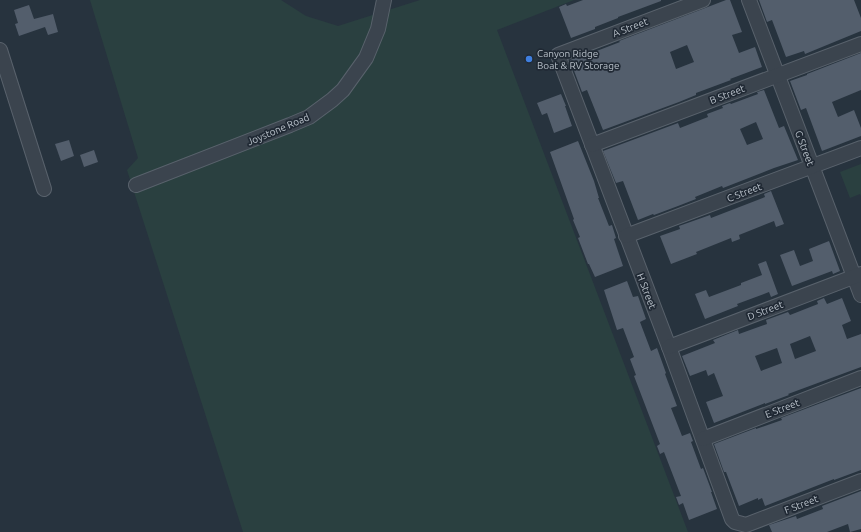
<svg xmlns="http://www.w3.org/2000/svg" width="861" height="532" font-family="Ubuntu,sans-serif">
<rect width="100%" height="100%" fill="#27333e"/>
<g fill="#2a4040">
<polygon points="90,0 281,0 306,16 338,26 420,0 574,0 497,30 688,532 243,532 127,170 138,158"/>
<polygon points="861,164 861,196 860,194 850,198 840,172"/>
</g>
<g fill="#535e6c" fill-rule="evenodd">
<polygon points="583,0 661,0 661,1 618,17 618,18 595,27 595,29 571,38 559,7 566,4 567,6"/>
<path d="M 726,0 L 730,0 L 742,32 L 732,35 L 739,53 L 755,47 L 762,67 L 730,79 L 731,80 L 696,93 L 696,95 L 679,102 L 603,130 L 587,90 L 582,92 L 570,60 L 593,51 L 594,52 L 620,42 L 619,41 ZM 687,45 L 694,62 L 676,69 L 670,52 Z"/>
<polygon points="759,0 854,0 861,18 861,31 805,54 804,51 786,57 772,20 767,22"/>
<polygon points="29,5 34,19 53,14 58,32 48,35 45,27 19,36 15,24 18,23 14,10"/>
<polygon points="861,53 861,90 832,102 838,117 854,110 861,128 861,136 822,151 806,108 801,110 790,81 807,75 807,74"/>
<path d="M 764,90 L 779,128 L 784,126 L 798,160 L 774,168 L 723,188 L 722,186 L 695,197 L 696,199 L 678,206 L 654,215 L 653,214 L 638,220 L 623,181 L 616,183 L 603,151 L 678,123 L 680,128 L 708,117 L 707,114 L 723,108 L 722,106 L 730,103 L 731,104 L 758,94 L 757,92 ZM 756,122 L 763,139 L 747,145 L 740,129 Z"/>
<polygon points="561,94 566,106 565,106 572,126 554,133 547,113 542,115 537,103"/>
<polygon points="69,140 74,156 61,161 55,144"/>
<polygon points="578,141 594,181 599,198 598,198 609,226 612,225 616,238 614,239 623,266 595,277 589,264 588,264 578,238 580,237 573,220 574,219 550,152"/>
<polygon points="94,150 98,162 84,167 80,155"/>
<polygon points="771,191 784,224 776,227 774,221 739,235 740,239 732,242 731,238 696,252 697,254 671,264 660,236 680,229 679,226 710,215 711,218 765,197 764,194"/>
<polygon points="829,241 840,271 833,274 832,271 792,286 780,255 794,250 800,266 813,261 809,249"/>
<polygon points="766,261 778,294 771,297 769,292 737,304 738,306 705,319 695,294 706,290 709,297 741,285 741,283 762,275 758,264"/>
<polygon points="627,281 633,297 638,296 646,319 640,322 651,351 657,348 666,373 665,374 677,406 671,408 682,436 690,433 693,441 691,442 701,469 703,468 712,492 711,492 717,509 689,520 683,503 679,505 676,497 681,496 664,452 660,454 657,446 660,444 634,376 636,375 630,359 634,357 623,328 617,330 604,290"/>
<path d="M 824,298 L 827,304 L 842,298 L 851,321 L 842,325 L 847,339 L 861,334 L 861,367 L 788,394 L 789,395 L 765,404 L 765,403 L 714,423 L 706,402 L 723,396 L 714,373 L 708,376 L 706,370 L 690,376 L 682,356 L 715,343 L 713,340 L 738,330 L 739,334 L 767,324 L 766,320 L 788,312 L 790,315 L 818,304 L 817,301 ZM 810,336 L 816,351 L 795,359 L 790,344 ZM 777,348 L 782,363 L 761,371 L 755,356 Z"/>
<polygon points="861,388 861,470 834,480 834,479 765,506 762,498 758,500 758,498 739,506 726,472 724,472 714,444 756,428 756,429 782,420 781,418"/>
<polygon points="861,491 861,529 850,532 848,524 827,532 772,532 769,525 796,516 797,519 823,509 822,506"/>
</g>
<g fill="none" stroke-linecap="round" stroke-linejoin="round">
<defs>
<g id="minor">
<polyline points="703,0 558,55 669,347 732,519 735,522 746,525 861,481"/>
<polyline points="749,0 861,295"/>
<polyline points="0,50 44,189"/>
<polyline points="592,145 861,44"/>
<polyline points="136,185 290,125 309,117 332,100 343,90 366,58 378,29 384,0"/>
<polyline points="626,236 861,148"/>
<polyline points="669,347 861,274"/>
<polyline points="703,439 861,378"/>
</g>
</defs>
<use href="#minor" stroke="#59626c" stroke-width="16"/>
<use href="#minor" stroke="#3b444e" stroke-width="14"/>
</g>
<circle fill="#3f7fe0" stroke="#202934" stroke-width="1.5" cx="529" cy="59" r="4"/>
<g text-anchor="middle" stroke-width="3.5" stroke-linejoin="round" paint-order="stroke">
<g font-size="10" fill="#b8c0c9" stroke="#202934">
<text transform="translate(630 27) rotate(-21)" y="4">A Street</text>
<text transform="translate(727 94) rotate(-21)" y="4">B Street</text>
<text transform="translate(278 129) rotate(-23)" y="4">Joystone Road</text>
<text transform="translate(805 148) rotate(69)" y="4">G Street</text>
<text transform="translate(744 192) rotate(-21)" y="4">C Street</text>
<text transform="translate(647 291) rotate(69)" y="4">H Street</text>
<text transform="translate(765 310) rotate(-21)" y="4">D Street</text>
<text transform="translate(782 408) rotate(-21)" y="4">E Street</text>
<text transform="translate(801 504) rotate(-21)" y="4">F Street</text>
</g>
<g font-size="10" fill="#b8c0c9" stroke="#202934" text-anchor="start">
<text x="537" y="57">Canyon Ridge<tspan x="537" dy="12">Boat &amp; RV Storage</tspan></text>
</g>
</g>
</svg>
